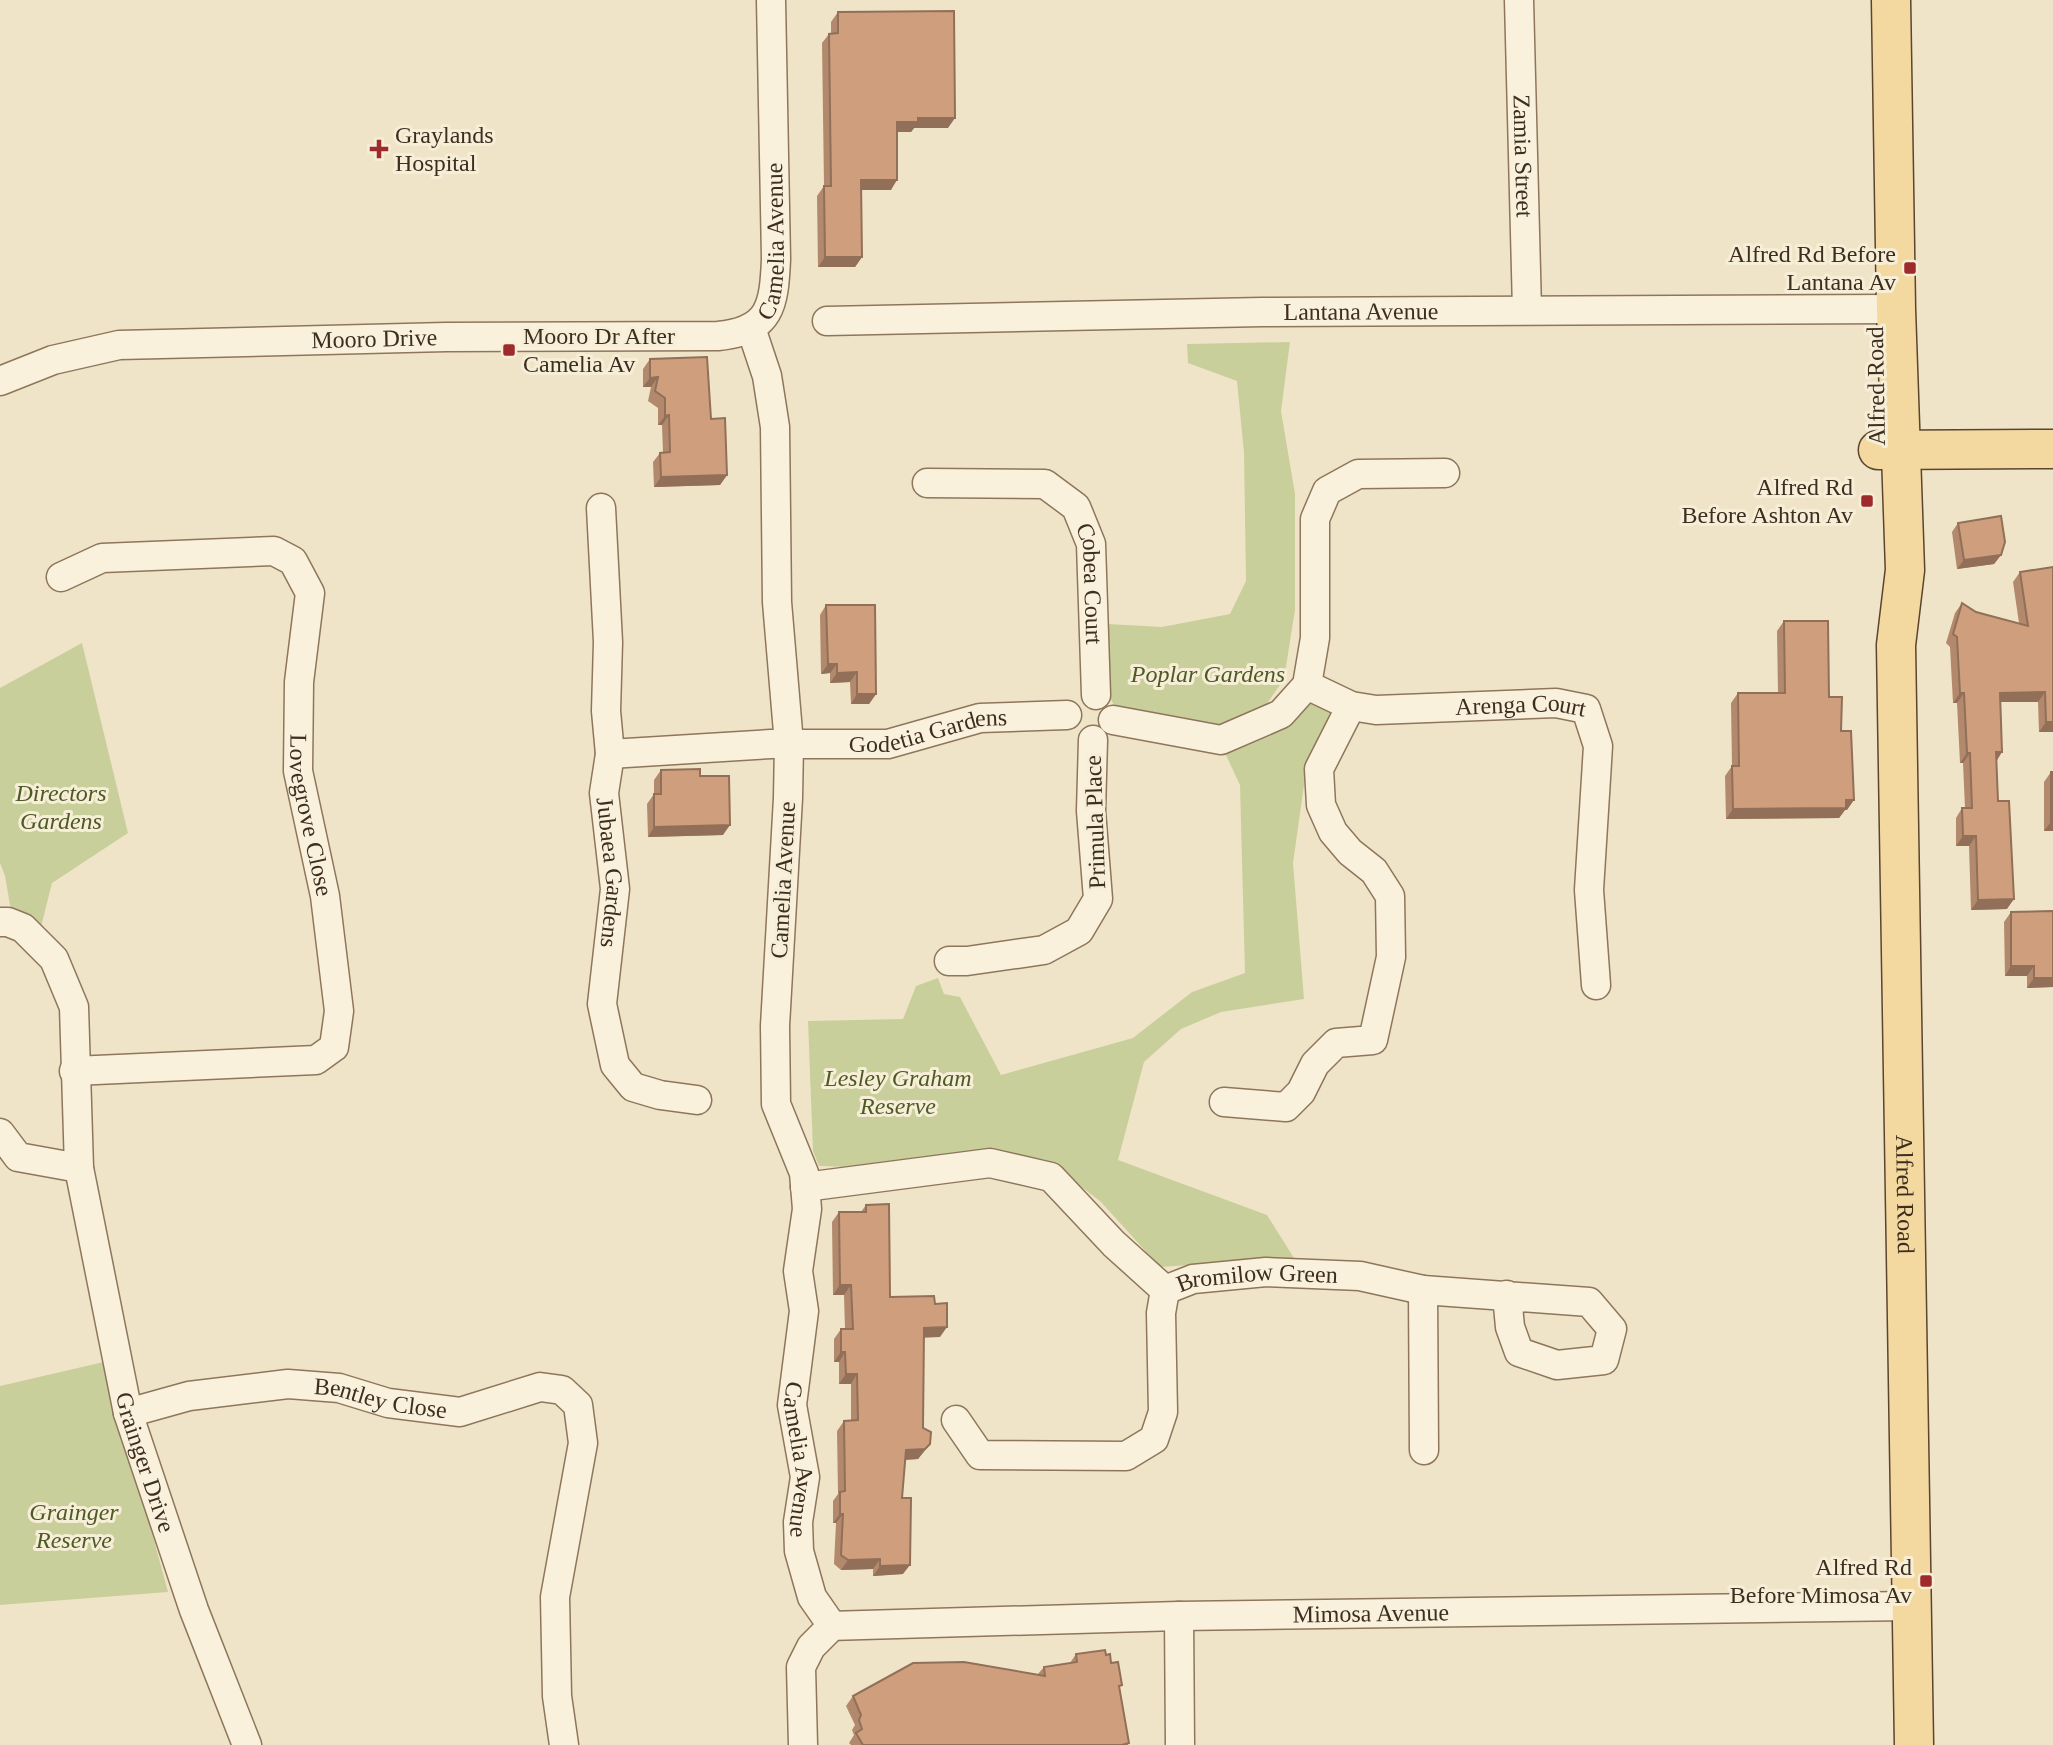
<svg xmlns="http://www.w3.org/2000/svg" width="2053" height="1745" font-family="'Times New Roman',serif">
<rect width="100%" height="100%" fill="#f0e4c8"/>
<g fill="#c9cf9b">
<polygon points="1290,342 1281,411 1295,494 1295,610 1284,679 1262,711 1219,731 1124,723 1105,689 1108,624 1162,627 1230,614 1246,581 1244,453 1237,381 1188,363 1187,344"/>
<polygon points="82,643 128,833 52,883 41,927 11,911 5,876 0,863 0,688"/>
<polygon points="1308,696 1338,711 1307,764 1293,863 1304,999 1221,1012 1181,1029 1144,1062 1118,1160 1267,1215 1294,1258 1160,1267 1100,1201 1046,1160 998,1153 875,1168 819,1166 813,1151 808,1021 903,1019 916,986 938,978 944,994 960,997 1001,1075 1133,1038 1192,992 1245,973 1240,785 1225,753"/>
<polygon points="108,1361 114,1392 168,1592 0,1605 0,1386"/>
</g>
<g fill="none" stroke-linecap="round" stroke-linejoin="round">
<defs>
<g id="minor">
<path id="s1" d="M 1519,0 L 1527,310"/>
<path id="s2" d="M 827,321 L 1262,312 L 1896,309"/>
<path id="s3" d="M 751,328 L 767,376 L 775,427 L 777,602 L 789,744 L 788,798 L 775,1026 L 776,1104 L 804,1173 L 807,1209 L 798,1271 L 804,1311 L 792,1405 L 805,1477 L 798,1522 L 799,1551 L 812,1597 L 828,1620 L 829,1626 L 827,1631 L 811,1647 L 801,1667 L 803,1745"/>
<path id="s4" d="M 0,381 L 53,360 L 119,345 L 446,337 L 718,336 C 771,331 774,305 776,259 L 771,0"/>
<path id="s5" d="M 927,483 L 1045,484 L 1076,507 L 1091,544 L 1096,695"/>
<path id="s6" d="M 601,508 L 608,642 L 606,711 L 610,754 L 604,793 L 615,889 L 602,1004 L 615,1065 L 633,1087 L 660,1095 L 697,1100"/>
<path id="s7" d="M 61,577 L 102,558 L 274,551 L 293,561 L 310,593 L 299,682 L 298,771 L 325,896 L 339,1011 L 334,1047 L 316,1060 L 74,1071"/>
<path id="s8" d="M 1307,685 L 1351,706 L 1376,710 L 1556,703 L 1586,709 L 1598,746 L 1589,890 L 1596,985"/>
<polyline points="1113,720 1221,740 1281,714 1307,685 1315,638 1315,519 1327,491 1358,474 1445,473"/>
<path id="s9" d="M 610,754 L 771,744 L 888,744 L 980,718 L 1067,715"/>
<path id="s10" d="M 0,922 L 8,922 L 23,928 L 54,959 L 74,1007 L 79,1168 L 128,1413 L 194,1610 L 247,1745"/>
<polyline points="949,961 967,961 1044,950 1079,931 1098,899 1091,811 1093,740"/>
<polyline points="1224,1102 1286,1107 1301,1092 1315,1064 1336,1043 1373,1040 1391,957 1390,896 1374,871 1350,852 1333,832 1321,805 1319,769 1351,706"/>
<polyline points="0,1133 18,1157 79,1168"/>
<path id="s11" d="M 805,1187 L 990,1163 L 1051,1177 L 1114,1244 L 1165,1290 L 1193,1279 L 1266,1272 L 1360,1276 L 1423,1290 L 1589,1302 L 1612,1329 L 1604,1360 L 1557,1365 L 1519,1352 L 1510,1327 L 1507,1295"/>
<polyline points="1423,1290 1424,1450"/>
<path id="s12" d="M 128,1413 L 189,1396 L 288,1384 L 339,1388 L 388,1403 L 460,1412 L 540,1387 L 562,1390 L 578,1405 L 583,1443 L 555,1597 L 557,1696 L 564,1745"/>
<polyline points="956,1420 980,1455 1126,1456 1154,1439 1163,1412 1161,1313 1165,1290"/>
<polyline points="1179,1616 1180,1745"/>
<path id="s13" d="M 829,1626 L 1179,1616 L 1912,1606"/>
</g>
<g id="primary">
<path id="s14" d="M 1891,0 L 1896,309 L 1905,570 L 1896,645 L 1914,1745"/>
<polyline points="1878,450 2053,449"/>
</g>
</defs>
<use href="#minor" stroke="#8d765c" stroke-width="31"/>
<use href="#primary" stroke="#5b4430" stroke-width="41"/>
<use href="#minor" stroke="#faf1dc" stroke-width="28"/>
<use href="#primary" stroke="#f3d9a0" stroke-width="38"/>
</g>
<g fill="#b2896c">
<polygon points="838,12 948,128 914,128 911,132 897,132 891,190 861,190 862,257 855,267 818,267 817,196 824,186 822,43 829,34 831,33 831,22"/>
<polygon points="650,359 711,419 727,475 720,485 654,487 653,462 660,453 663,453 662,425 658,425 658,408 648,401 651,387 643,387 643,369"/>
<polygon points="1958,523 2001,555 1994,564 1957,569 1952,532"/>
<polygon points="2053,567 2053,732 2039,732 2038,702 2001,702 1996,761 1998,801 2007,909 1971,910 1969,846 1956,846 1956,818 1962,808 1965,808 1963,763 1960,763 1957,703 1953,703 1950,647 1946,643 1955,613 1962,603 1976,612 2019,623 2013,582 2020,572"/>
<polygon points="826,605 876,694 869,704 851,704 850,682 830,683 830,673 821,674 820,615"/>
<polygon points="1784,621 1829,697 1841,731 1847,810 1845,810 1839,818 1726,819 1725,776 1732,766 1731,703 1738,693 1778,693 1777,631"/>
<polygon points="661,770 700,776 723,835 648,837 647,804 654,794 654,780"/>
<polygon points="2051,772 2053,831 2044,831 2044,782"/>
<polygon points="2011,912 2053,987 2027,988 2027,976 2005,976 2004,922"/>
<polygon points="866,1205 890,1297 940,1337 924,1337 923,1428 930,1444 918,1459 905,1460 902,1498 903,1574 873,1576 873,1569 841,1570 834,1564 836,1523 833,1523 833,1501 838,1494 837,1431 844,1421 851,1421 851,1384 839,1384 839,1362 834,1362 834,1339 841,1329 845,1329 844,1295 833,1295 832,1222 839,1212 861,1212"/>
<polygon points="1076,1654 1106,1655 1111,1663 1120,1689 1128,1745 851,1745 849,1743 854,1735 852,1730 855,1725 846,1706 853,1696 1038,1674 1044,1667 1070,1663"/>
</g>
<g fill="#916f58">
<polygon points="918,118 955,118 948,128 914,128 911,132 890,132 897,122"/>
<polygon points="861,180 897,180 891,190 854,190"/>
<polygon points="825,257 862,257 855,267 818,267"/>
<polygon points="658,377 651,387 643,387 650,378"/>
<polygon points="669,415 662,425 658,425 665,416"/>
<polygon points="727,475 720,485 654,487 661,477"/>
<polygon points="2001,555 1994,564 1957,569 1964,560"/>
<polygon points="828,664 837,664 830,673 821,674"/>
<polygon points="857,672 850,682 830,683 837,673"/>
<polygon points="2045,692 2038,702 1994,702 2000,693"/>
<polygon points="1960,693 1964,693 1957,703 1953,703"/>
<polygon points="857,694 876,694 869,704 851,704"/>
<polygon points="2046,722 2053,722 2053,732 2039,732"/>
<polygon points="1996,752 2002,752 1996,762"/>
<polygon points="1967,753 1970,753 1963,763 1960,763"/>
<polygon points="1854,800 1847,810 1845,810 1839,818 1726,819 1733,809"/>
<polygon points="2053,821 2053,831 2044,831 2051,822"/>
<polygon points="730,825 723,835 648,837 654,827"/>
<polygon points="1963,836 1976,836 1969,846 1956,846"/>
<polygon points="2014,899 2007,909 1971,910 1978,900"/>
<polygon points="2011,966 2034,966 2027,976 2005,976"/>
<polygon points="2034,978 2053,978 2053,987 2027,988"/>
<polygon points="840,1285 851,1285 844,1295 833,1295"/>
<polygon points="947,1327 940,1337 917,1338 924,1328"/>
<polygon points="841,1352 845,1352 839,1362 834,1362"/>
<polygon points="846,1374 857,1374 851,1384 839,1384"/>
<polygon points="930,1444 918,1459 899,1460 906,1450"/>
<polygon points="840,1514 843,1514 836,1523 833,1523"/>
<polygon points="880,1559 873,1569 841,1570 848,1560"/>
<polygon points="910,1565 903,1574 873,1576 880,1566"/>
</g>
<g fill="#cf9f7d" stroke="#916f58" stroke-width="2">
<polygon points="954,11 955,118 918,118 918,122 897,122 897,180 861,180 862,257 825,257 824,186 831,186 829,34 838,33 838,12"/>
<polygon points="707,357 711,419 725,418 727,475 661,477 660,453 670,452 669,415 665,416 665,398 655,391 658,377 650,378 650,359"/>
<polygon points="2001,516 2005,542 2001,555 1964,560 1958,523"/>
<polygon points="2053,567 2053,722 2046,722 2045,692 2000,693 2002,752 1996,752 1998,801 2009,801 2014,899 1978,900 1976,836 1963,836 1962,808 1972,808 1970,753 1967,753 1964,693 1960,693 1957,637 1953,634 1962,603 1976,612 2028,626 2020,572"/>
<polygon points="826,605 875,605 876,694 857,694 857,672 837,673 837,664 828,664"/>
<polygon points="1784,621 1828,621 1829,697 1842,697 1841,731 1851,731 1854,800 1846,800 1846,808 1733,809 1732,766 1739,766 1738,693 1785,693"/>
<polygon points="700,769 700,776 729,776 730,825 654,827 654,794 661,794 661,770"/>
<polygon points="2051,772 2053,772 2053,821 2051,822"/>
<polygon points="2053,911 2053,978 2034,978 2034,966 2011,966 2011,912"/>
<polygon points="889,1204 890,1297 934,1296 935,1304 947,1303 947,1327 924,1328 923,1428 931,1432 930,1444 925,1449 906,1450 902,1498 911,1498 910,1565 880,1566 880,1559 848,1560 841,1555 843,1514 840,1514 840,1492 845,1491 844,1421 858,1420 857,1374 846,1374 845,1352 841,1352 841,1329 853,1329 851,1285 840,1285 839,1212 866,1212 866,1205"/>
<polygon points="1105,1650 1106,1655 1110,1654 1111,1663 1118,1662 1122,1685 1119,1686 1129,1743 1122,1745 863,1745 856,1733 862,1729 859,1720 861,1715 853,1696 913,1663 964,1662 1045,1676 1044,1667 1077,1662 1076,1654"/>
</g>
<g fill="#9e2a2b" stroke="#f7eed8" stroke-width="2.5">
<path d="M375.5 138.5h7v7h7v7h-7v7h-7v-7h-7v-7h7z"/>
<rect x="1903" y="261" width="14" height="14" rx="3.5"/>
<rect x="502" y="343" width="14" height="14" rx="3.5"/>
<rect x="1860" y="494" width="14" height="14" rx="3.5"/>
<rect x="1919" y="1574" width="14" height="14" rx="3.5"/>
</g>
<g text-anchor="middle" stroke-width="6" stroke-linejoin="round" paint-order="stroke">
<g font-size="24" fill="#3d2e20" stroke="#f7eed8" text-anchor="end">
<text x="395" y="143" text-anchor="start">Graylands<tspan x="395" dy="28">Hospital</tspan></text>
<text x="1896" y="262">Alfred Rd Before<tspan x="1896" dy="28">Lantana Av</tspan></text>
<text x="523" y="344" text-anchor="start">Mooro Dr After<tspan x="523" dy="28">Camelia Av</tspan></text>
<text x="1853" y="495">Alfred Rd<tspan x="1853" dy="28">Before Ashton Av</tspan></text>
<text x="1912" y="1575">Alfred Rd<tspan x="1912" dy="28">Before Mimosa Av</tspan></text>
</g>
<g font-size="24" fill="#3d2e20" stroke="#f7eed8">
<text dy="8" stroke="none"><textPath href="#s1" startOffset="156">Zamia Street</textPath></text>
<text dy="8" stroke="none"><textPath href="#s4" startOffset="852">Camelia Avenue</textPath></text>
<text dy="8" stroke="none"><textPath href="#s2" startOffset="534">Lantana Avenue</textPath></text>
<text dy="8" stroke="none"><textPath href="#s4" startOffset="380">Mooro Drive</textPath></text>
<text transform="translate(1876 386) rotate(-91)" y="8">Alfred Road</text>
<text dy="8" stroke="none"><textPath href="#s5" startOffset="236">Cobea Court</textPath></text>
<text dy="8" stroke="none"><textPath href="#s8" startOffset="219">Arenga Court</textPath></text>
<text dy="8" stroke="none"><textPath href="#s9" startOffset="320">Godetia Gardens</textPath></text>
<text dy="8" stroke="none"><textPath href="#s7" startOffset="499">Lovegrove Close</textPath></text>
<text transform="translate(1095 822) rotate(-92)" y="8">Primula Place</text>
<text dy="8" stroke="none"><textPath href="#s6" startOffset="366">Jubaea Gardens</textPath></text>
<text transform="translate(783 880) rotate(-87)" y="8">Camelia Avenue</text>
<text dy="8" stroke="none"><textPath href="#s14" startOffset="1195">Alfred Road</textPath></text>
<text dy="8" stroke="none"><textPath href="#s11" startOffset="504">Bromilow Green</textPath></text>
<text dy="8" stroke="none"><textPath href="#s12" startOffset="257">Bentley Close</textPath></text>
<text dy="8" stroke="none"><textPath href="#s3" startOffset="1144">Camelia Avenue</textPath></text>
<text dy="8" stroke="none"><textPath href="#s10" startOffset="583">Grainger Drive</textPath></text>
<text dy="8" stroke="none"><textPath href="#s13" startOffset="542">Mimosa Avenue</textPath></text>
</g>
<g font-size="24" font-style="italic" fill="#4d5a26" stroke="#f7eed8">
<text x="1208" y="682">Poplar Gardens</text>
<text x="61" y="801">Directors<tspan x="61" dy="28">Gardens</tspan></text>
<text x="898" y="1086">Lesley Graham<tspan x="898" dy="28">Reserve</tspan></text>
<text x="74" y="1520">Grainger<tspan x="74" dy="28">Reserve</tspan></text>
</g>
</g>
</svg>
